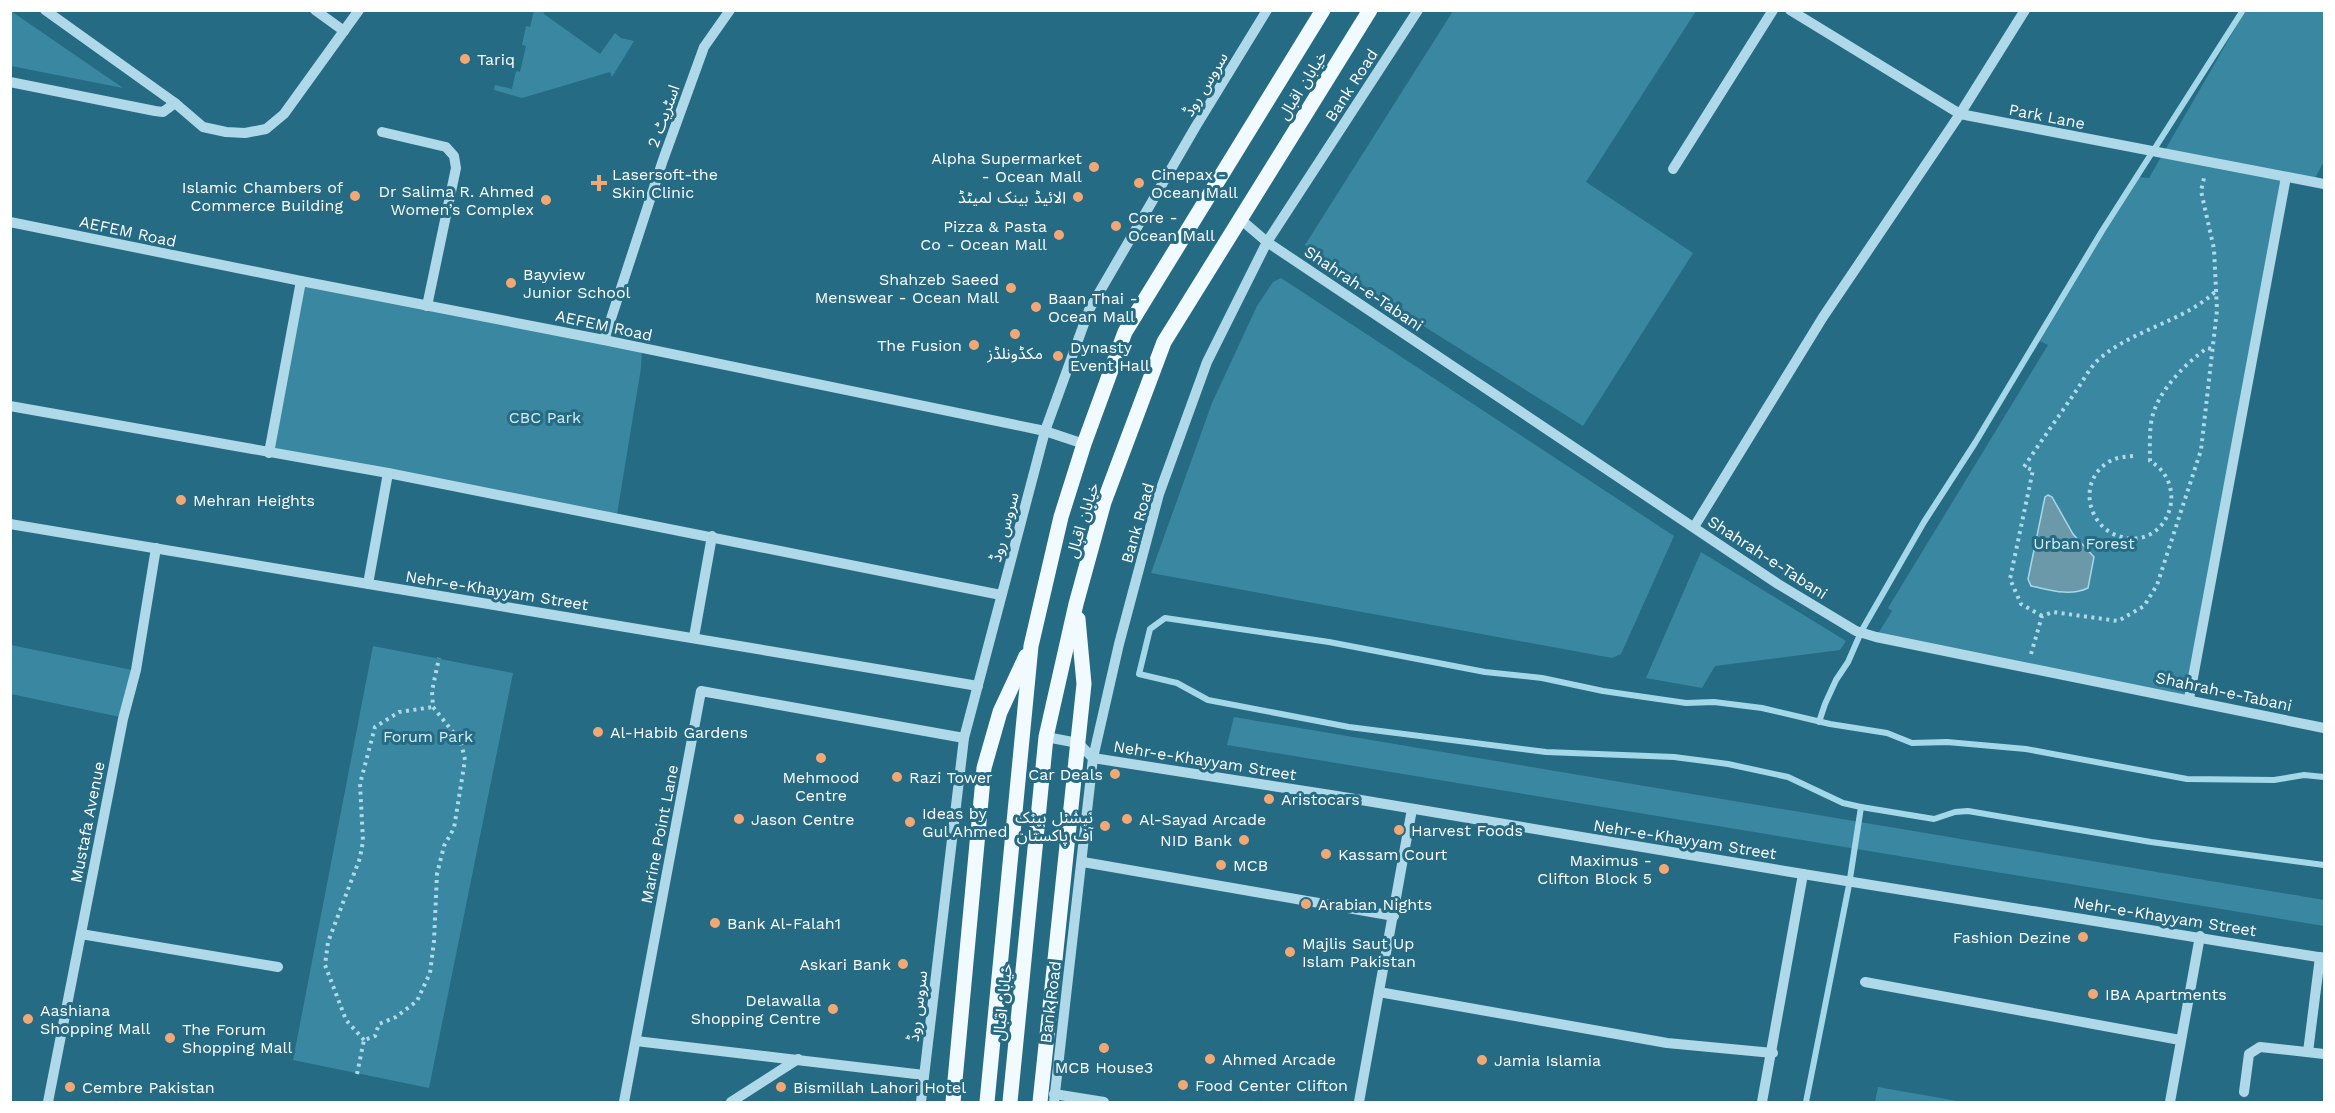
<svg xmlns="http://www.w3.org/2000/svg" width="2335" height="1113" font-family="'Work Sans','Noto Sans Arabic',sans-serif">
<rect width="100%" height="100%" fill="#266b84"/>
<g fill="#3a87a1">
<polygon points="10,11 11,11 123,88 11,66"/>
<polygon points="534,11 543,11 544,14 600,54 615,33 621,38 634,41 612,77 610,72 522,98 494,90 495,85 512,89 516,71 520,72 526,46 522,45 526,26 530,27"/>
<polygon points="1453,11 1696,11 1586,182 1693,253 1583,426 1310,255 1305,245"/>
<polygon points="2245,11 2324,11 2324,161 2313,182 2287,177 2189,699 1876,637 1892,611 1888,608 2048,345 2040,341 2137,177 2149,178"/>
<polygon points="1281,278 1674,536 1621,654 1612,658 1151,573 1212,403 1257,306 1273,282"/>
<polygon points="301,281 642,349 641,368 616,520 269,453"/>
<polygon points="1701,552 1846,641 1840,650 1715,666 1702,688 1646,678"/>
<polygon points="11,645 132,670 120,717 11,694"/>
<polygon points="373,646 513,673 429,1088 293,1060"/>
<polygon points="1234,717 2324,900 2324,926 1227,745"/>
<polygon points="1878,1087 1963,1102 1875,1102"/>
</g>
<path fill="#6b99aa" stroke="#a4d8e8" stroke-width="1.5" d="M 2048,495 L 2052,497 L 2073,534 L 2094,557 L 2088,588 C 2071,596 2053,591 2036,587 L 2031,586 L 2028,579 L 2045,497 Z"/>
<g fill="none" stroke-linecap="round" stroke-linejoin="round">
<g stroke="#a4d8e8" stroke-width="6">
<polyline points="1819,722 1825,704 1836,680 1848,662 1862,630 1924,522 1975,443 2102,231 2243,10"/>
<polyline points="2324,777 2304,775 2274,780 2187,779 2026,749 1947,742 1912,743 1887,733 1830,724 1762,708 1714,702 1686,703 1603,691 1542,678 1485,672 1329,642 1165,618 1150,629 1139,674 1177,683 1208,700 1349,727 1546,752 1674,757 1728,764 1788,777 1843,803 1861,807 1934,819 1955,812 1968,811 2151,842 2324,865"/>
<polyline points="1806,1102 1849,885 1861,807"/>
</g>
<g stroke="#afd9e8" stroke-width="4" stroke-dasharray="3 4.5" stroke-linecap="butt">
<path d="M 2133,456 C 2124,457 2115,457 2107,463 C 2077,483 2088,529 2122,537 C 2168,549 2191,485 2150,461 C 2150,447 2149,432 2152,418 C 2158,391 2185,364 2207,348 L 2213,349"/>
<path d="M 2042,616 L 2021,604 L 2010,579 L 2033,470 L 2024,467 C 2041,441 2059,416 2076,391 C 2083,381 2089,369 2097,361 C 2132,329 2182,323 2216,291"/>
<polyline points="2031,654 2042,616 2053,612 2118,621 2144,606 2157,585 2201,450 2217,310 2214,249 2201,191 2205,174"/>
<polyline points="364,1040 346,1020 325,965 328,942 360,858 363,841 360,784 375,727 399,712 433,707"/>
<polyline points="357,1074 364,1040 375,1036 379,1024 396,1017 417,1001 430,973 434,941 437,874 444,846 454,828 465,760 461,742 433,707 432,691 439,658"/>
</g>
<g stroke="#afd9e8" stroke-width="10">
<polyline points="45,10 175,103 203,127 226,132 245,133 266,129 284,114 359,10"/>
<polyline points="315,10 344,31"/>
<polyline points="1790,10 1960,114 2324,184"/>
<polyline points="10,82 155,111 163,112 175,103"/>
<polyline points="382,132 446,147 454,156 456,168 427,306"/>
<polyline points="1673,169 1773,10"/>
<polyline points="1239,218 1267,242 1778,584 1856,631 1876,637 2324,728"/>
<polyline points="10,222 301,281 604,340 1045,431 1084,444"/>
<polyline points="604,340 663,160 704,47 730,10"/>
<polyline points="10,406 388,473 1001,595"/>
<polyline points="269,453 301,281"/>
<polyline points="10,524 978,686"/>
<polyline points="1694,527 1823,317 1960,114 2025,10"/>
<polyline points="368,584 388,473"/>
<polyline points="694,637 712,536"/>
<polyline points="2189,699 2286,177"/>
<polyline points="1046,737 1078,743 1093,758 1337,796 1803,874 2324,958"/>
<polyline points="1083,862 1394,916"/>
<polyline points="81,934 278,967"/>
<polyline points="1865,982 2180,1040"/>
<polyline points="1379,992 1667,1043 1773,1053"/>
<polyline points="636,1041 924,1075"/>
<polyline points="2308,1052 2320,957"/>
<polyline points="2244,1092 2249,1054 2260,1047 2324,1054"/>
<polyline points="1054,1094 1104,1102"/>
<polyline points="48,1102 123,719 136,670 156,548"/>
<polyline points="624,1102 701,691 964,738"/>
<polyline points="731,1102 798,1059"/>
<polyline points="921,1102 964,738 1045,431 1089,310 1196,126 1267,10"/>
<polyline points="1054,1102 1093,758 1119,644 1159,494 1207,362 1267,242 1418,10"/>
<polyline points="1359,1102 1412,809"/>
<polyline points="1762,1102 1803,874"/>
<polyline points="2170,1102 2200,936"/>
</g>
<g stroke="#f1fafe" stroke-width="15">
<polyline points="953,1102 984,768 1000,712 1026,656"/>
<polyline points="987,1102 1031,646 1061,517 1084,444 1125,332 1323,10"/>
<polyline points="1010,1102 1046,737 1076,604 1104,502 1164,342 1370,10"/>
<polyline points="1040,1102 1084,684 1078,619"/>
</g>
</g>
<g fill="#f1a874" stroke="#266b84" stroke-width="2">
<circle cx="465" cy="59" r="6"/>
<circle cx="1094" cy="167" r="6"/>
<path d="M596 174h6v6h6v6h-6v6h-6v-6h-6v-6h6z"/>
<circle cx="1139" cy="183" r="6"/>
<circle cx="355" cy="196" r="6"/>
<circle cx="1078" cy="197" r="6"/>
<circle cx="546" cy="200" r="6"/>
<circle cx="1116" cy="226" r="6"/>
<circle cx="1059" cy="235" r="6"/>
<circle cx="511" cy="283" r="6"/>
<circle cx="1011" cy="288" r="6"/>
<circle cx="1036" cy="307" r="6"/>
<circle cx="1015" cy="334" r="6"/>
<circle cx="974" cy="345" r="6"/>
<circle cx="1058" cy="356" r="6"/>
<circle cx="181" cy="500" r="6"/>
<circle cx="598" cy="732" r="6"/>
<circle cx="821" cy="758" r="6"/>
<circle cx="1115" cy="774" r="6"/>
<circle cx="897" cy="777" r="6"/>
<circle cx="1269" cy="799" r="6"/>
<circle cx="739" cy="819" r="6"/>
<circle cx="1127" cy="819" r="6"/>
<circle cx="910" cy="822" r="6"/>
<circle cx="1105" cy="826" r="6"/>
<circle cx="1399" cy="830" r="6"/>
<circle cx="1244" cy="840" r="6"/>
<circle cx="1326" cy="854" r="6"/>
<circle cx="1221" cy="865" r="6"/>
<circle cx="1664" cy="869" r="6"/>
<circle cx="1306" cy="904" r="6"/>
<circle cx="715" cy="923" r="6"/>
<circle cx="2083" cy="937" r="6"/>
<circle cx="1290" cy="952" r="6"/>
<circle cx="903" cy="964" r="6"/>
<circle cx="2093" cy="994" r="6"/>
<circle cx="833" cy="1009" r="6"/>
<circle cx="28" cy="1019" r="6"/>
<circle cx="170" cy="1038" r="6"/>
<circle cx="1104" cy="1048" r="6"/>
<circle cx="1210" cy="1059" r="6"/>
<circle cx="1482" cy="1060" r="6"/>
<circle cx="1183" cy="1085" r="6"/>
<circle cx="70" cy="1087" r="6"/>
<circle cx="781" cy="1087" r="6"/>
</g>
<g text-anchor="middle" stroke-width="6" stroke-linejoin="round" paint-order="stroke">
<g font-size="16" fill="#fff" stroke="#266b84" text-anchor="start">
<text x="477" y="65">Tariq</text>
<text x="1082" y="164" text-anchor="end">Alpha Supermarket<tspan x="1082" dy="18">- Ocean Mall</tspan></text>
<text x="612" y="180">Lasersoft-the<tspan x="612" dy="18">Skin Clinic</tspan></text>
<text x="1151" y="180">Cinepax -<tspan x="1151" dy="18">Ocean Mall</tspan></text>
<text x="343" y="193" text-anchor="end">Islamic Chambers of<tspan x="343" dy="18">Commerce Building</tspan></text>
<text x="534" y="197" text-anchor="end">Dr Salima R. Ahmed<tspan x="534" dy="18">Women’s Complex</tspan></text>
<text x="1066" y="203" text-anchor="end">الائیڈ بینک لمیٹڈ</text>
<text x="1128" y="223">Core -<tspan x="1128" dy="18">Ocean Mall</tspan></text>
<text x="1047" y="232" text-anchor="end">Pizza &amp; Pasta<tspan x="1047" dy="18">Co - Ocean Mall</tspan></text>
<text x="523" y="280">Bayview<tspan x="523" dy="18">Junior School</tspan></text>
<text x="999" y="285" text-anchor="end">Shahzeb Saeed<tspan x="999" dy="18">Menswear - Ocean Mall</tspan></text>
<text x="1048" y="304">Baan Thai -<tspan x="1048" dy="18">Ocean Mall</tspan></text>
<text x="962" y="351" text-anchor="end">The Fusion</text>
<text x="1070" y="353">Dynasty<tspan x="1070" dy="18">Event Hall</tspan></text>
<text x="1015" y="359" text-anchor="middle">مکڈونلڈز</text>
<text x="193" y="506">Mehran Heights</text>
<text x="610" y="738">Al-Habib Gardens</text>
<text x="1103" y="780" text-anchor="end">Car Deals</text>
<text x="821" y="783" text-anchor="middle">Mehmood<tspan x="821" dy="18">Centre</tspan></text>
<text x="909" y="783">Razi Tower</text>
<text x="1281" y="805">Aristocars</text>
<text x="922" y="819">Ideas by<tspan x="922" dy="18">Gul Ahmed</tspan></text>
<text x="1093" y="823" text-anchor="end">نیشنل بینک<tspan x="1093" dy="18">آف پاکستان</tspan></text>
<text x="751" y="825">Jason Centre</text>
<text x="1139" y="825">Al-Sayad Arcade</text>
<text x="1411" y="836">Harvest Foods</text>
<text x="1232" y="846" text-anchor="end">NID Bank</text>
<text x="1338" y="860">Kassam Court</text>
<text x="1652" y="866" text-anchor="end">Maximus -<tspan x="1652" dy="18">Clifton Block 5</tspan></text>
<text x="1233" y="871">MCB</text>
<text x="1318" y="910">Arabian Nights</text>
<text x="727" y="929">Bank Al-Falah1</text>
<text x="2071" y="943" text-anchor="end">Fashion Dezine</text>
<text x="1302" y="949">Majlis Saut Up<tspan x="1302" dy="18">Islam Pakistan</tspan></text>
<text x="891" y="970" text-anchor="end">Askari Bank</text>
<text x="2105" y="1000">IBA Apartments</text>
<text x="821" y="1006" text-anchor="end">Delawalla<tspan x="821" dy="18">Shopping Centre</tspan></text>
<text x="40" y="1016">Aashiana<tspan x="40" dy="18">Shopping Mall</tspan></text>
<text x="182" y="1035">The Forum<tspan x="182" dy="18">Shopping Mall</tspan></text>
<text x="1222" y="1065">Ahmed Arcade</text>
<text x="1494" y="1066">Jamia Islamia</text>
<text x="1104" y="1073" text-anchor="middle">MCB House3</text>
<text x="1195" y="1091">Food Center Clifton</text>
<text x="82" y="1093">Cembre Pakistan</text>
<text x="793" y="1093">Bismillah Lahori Hotel</text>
</g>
<g font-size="16" fill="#fff" stroke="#266b84">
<text transform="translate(1205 84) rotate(-59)" y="6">سروس روڈ</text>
<text transform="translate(1302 85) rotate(-58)" y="6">خیابان اقبال</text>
<text transform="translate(1351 85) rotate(-57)" y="6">Bank Road</text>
<text transform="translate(663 116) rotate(-70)" y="6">اسٹریٹ 2</text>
<text transform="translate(2047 116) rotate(11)" y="6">Park Lane</text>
<text transform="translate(128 231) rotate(12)" y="6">AEFEM Road</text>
<text transform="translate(1364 288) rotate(34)" y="6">Shahrah-e-Tabani</text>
<text transform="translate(604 325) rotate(12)" y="6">AEFEM Road</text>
<text transform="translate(1082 520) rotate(-73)" y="6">خیابان اقبال</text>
<text transform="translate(1137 523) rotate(-74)" y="6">Bank Road</text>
<text transform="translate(1004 527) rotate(-75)" y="6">سروس روڈ</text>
<text transform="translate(1768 557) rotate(33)" y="6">Shahrah-e-Tabani</text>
<text transform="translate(497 590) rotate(9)" y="6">Nehr-e-Khayyam Street</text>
<text transform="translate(2224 691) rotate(12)" y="6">Shahrah-e-Tabani</text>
<text transform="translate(1205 760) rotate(9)" y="6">Nehr-e-Khayyam Street</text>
<text transform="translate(87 822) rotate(-79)" y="6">Mustafa Avenue</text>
<text transform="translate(659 834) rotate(-79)" y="6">Marine Point Lane</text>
<text transform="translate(1685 839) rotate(9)" y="6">Nehr-e-Khayyam Street</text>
<text transform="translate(2165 916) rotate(9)" y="6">Nehr-e-Khayyam Street</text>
<text transform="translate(1002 1002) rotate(-84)" y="6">خیابان اقبال</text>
<text transform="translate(1050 1002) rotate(-83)" y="6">Bank Road</text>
<text transform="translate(917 1006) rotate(-83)" y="6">سروس روڈ</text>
</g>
<g font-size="16" fill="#d3edf6" stroke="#266b84">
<text x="545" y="423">CBC Park</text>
<text x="2084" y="549">Urban Forest</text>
<text x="428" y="742">Forum Park</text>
</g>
</g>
<rect width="2335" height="1113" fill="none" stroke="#ffffff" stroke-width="24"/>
</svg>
